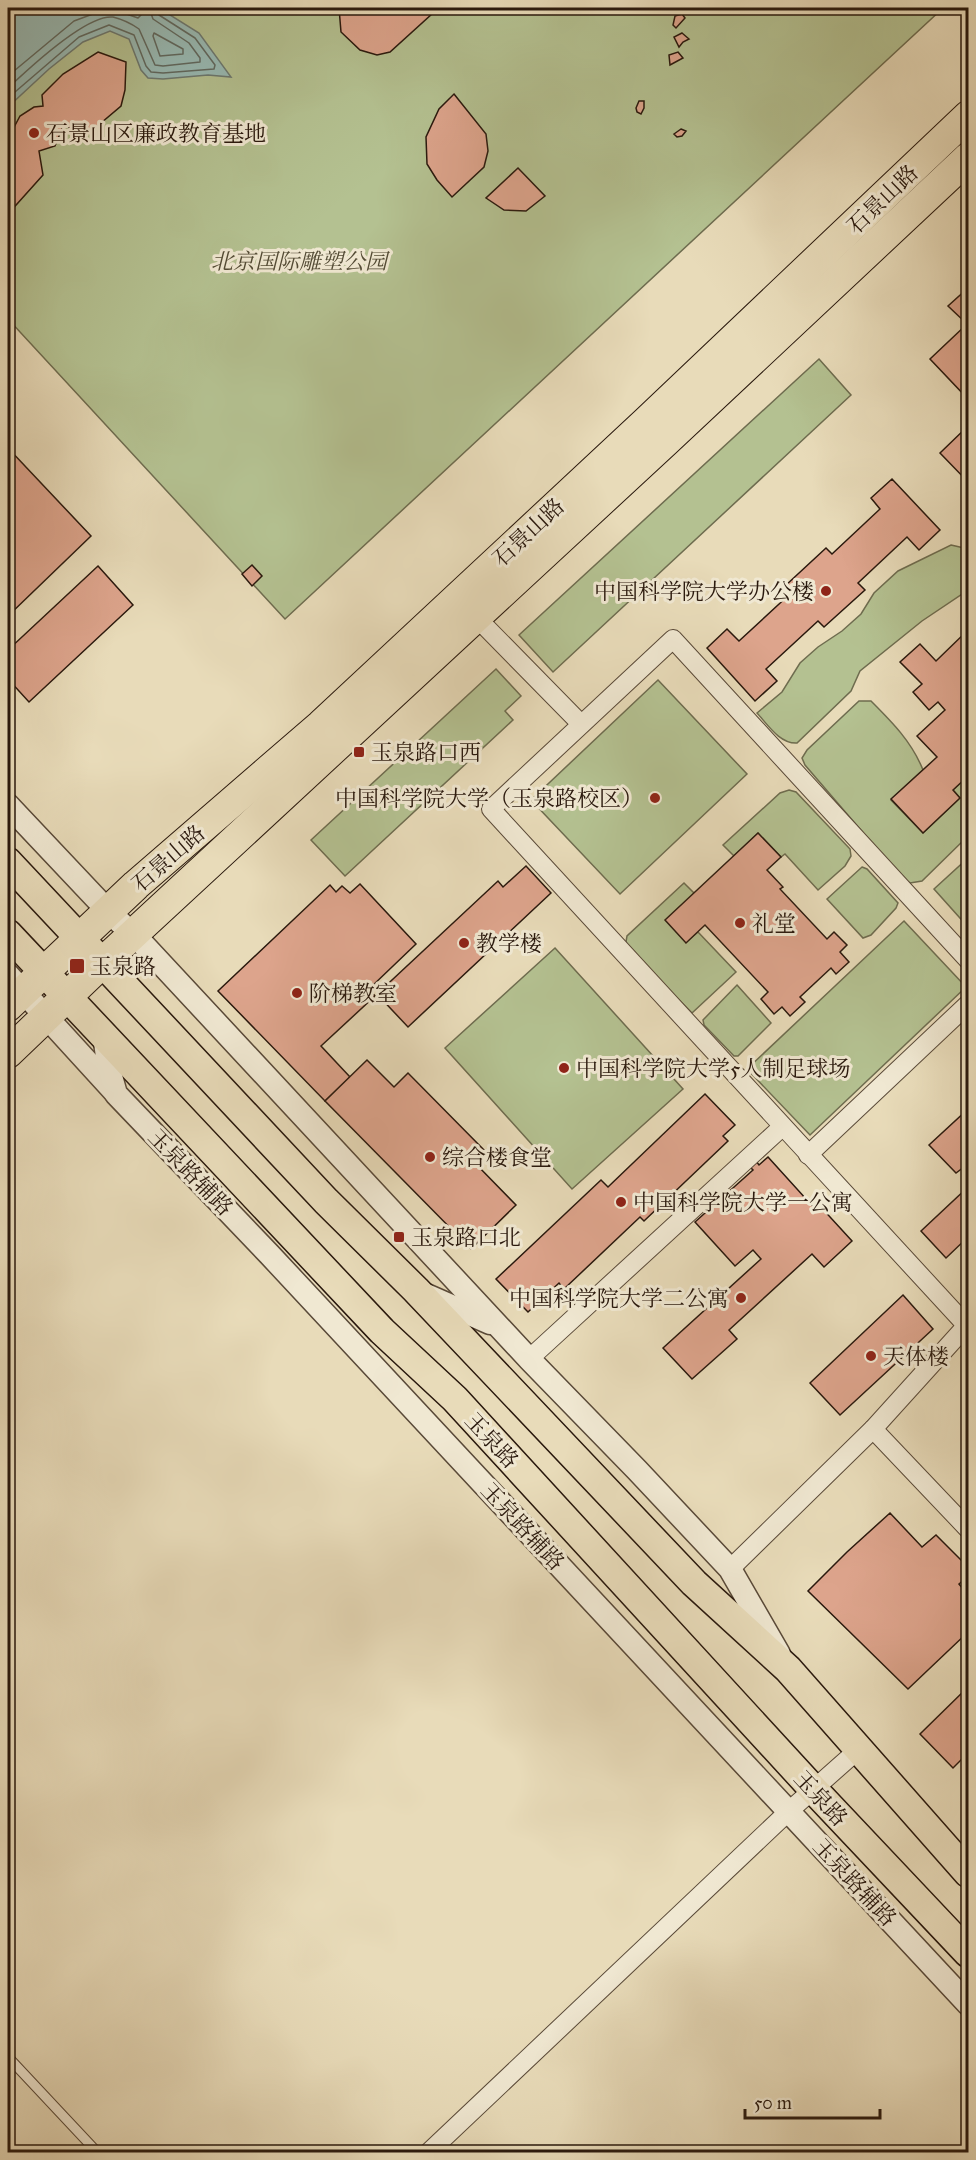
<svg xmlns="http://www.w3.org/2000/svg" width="976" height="2160" font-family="'IM FELL Great Primer','Noto Serif SC',serif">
<rect width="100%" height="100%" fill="#e8dbb9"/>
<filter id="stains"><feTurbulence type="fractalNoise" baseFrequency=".00333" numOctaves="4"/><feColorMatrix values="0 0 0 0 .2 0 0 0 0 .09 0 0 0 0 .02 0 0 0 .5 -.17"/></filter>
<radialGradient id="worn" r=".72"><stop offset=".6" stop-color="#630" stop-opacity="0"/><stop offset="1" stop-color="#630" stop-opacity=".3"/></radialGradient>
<g fill="#b4c191" stroke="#6e6c4f" stroke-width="1.5">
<polygon points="8,8 943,8 285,619 8,319"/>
<polygon points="819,359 851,395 553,672 519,635"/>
<path d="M 951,545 L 964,548 L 968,552 L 968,590 L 922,621 L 860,671 L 851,691 L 797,743 C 780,744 768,725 757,713 L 782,692 L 800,663 L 818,647 L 842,631 L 861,614 L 874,593 L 898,571 Z"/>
<polygon points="496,669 521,696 505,711 513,720 345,876 311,840"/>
<polygon points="658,680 747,774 620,894 531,800"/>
<path d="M 859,701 L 871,701 C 892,722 912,742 923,770 L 891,800 L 923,833 L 960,798 L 953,790 L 968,776 L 968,836 L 922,881 L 910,883 L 902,878 L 805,765 L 802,758 L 807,750 Z"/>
<polygon points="789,790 796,792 850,849 851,856 845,866 818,890 785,854 781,857 758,833 734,856 723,845 780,793"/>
<polygon points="968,858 968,927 934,889"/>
<polygon points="862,867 867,869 898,903 896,908 871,935 863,938 827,899"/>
<polygon points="684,883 694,893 686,942 698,932 736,972 692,1013 631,952 626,942 627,936"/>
<polygon points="904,921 966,987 810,1135 747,1069"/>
<polygon points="555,948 683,1089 572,1189 445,1048"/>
<polygon points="737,985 771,1023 738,1056 734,1056 704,1025 703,1020"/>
</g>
<polygon fill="#98bab4" stroke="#6c7971" stroke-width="1.5" points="8,8 159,8 199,33 231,77 208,75 163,79 148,78 141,70 129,39 110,31 83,42 49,69 8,107"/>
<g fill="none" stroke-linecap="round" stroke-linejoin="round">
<g stroke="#606960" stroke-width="1.5">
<polygon points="154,33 183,49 183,54 160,56 153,36"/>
<polyline points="8,76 74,21 109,8 138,18 141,15 140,8"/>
<path d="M 8,88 C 27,70 86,14 113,17 C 121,19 132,24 139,29 L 155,65 L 163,66 L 200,62 L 200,58 L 189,43 L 153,19 L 149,8"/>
<polyline points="8,98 79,37 109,25 134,35 146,66 151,72 163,73 214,69 215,65 195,38 159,15 157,8"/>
</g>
</g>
<g fill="#dda48c" stroke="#29180d" stroke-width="1.5">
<polygon points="339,8 430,8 428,9 433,13 390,52 377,55 360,50 341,32"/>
<polygon points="682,14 685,18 676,28 673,25 675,16"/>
<polygon points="682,33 689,39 683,42 679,47 674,37"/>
<polygon points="98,52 126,62 125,90 121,106 88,134 63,126 55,146 39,151 43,175 8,214 8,133 12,131 20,116 34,107 43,106 42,95 63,74"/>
<polygon points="678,52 683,58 670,65 669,55"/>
<polygon points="454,94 486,134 488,151 484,167 452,197 437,180 427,164 426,137 439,109"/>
<polygon points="639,101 644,101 644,108 641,114 637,112 636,108"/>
<polygon points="681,129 686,131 682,136 677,137 674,134"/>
<polygon points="518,168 545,196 526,211 504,210 486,198"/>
<polygon points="968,288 968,399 930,359 967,324 948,306"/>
<polygon points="968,426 968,482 940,453"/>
<polygon points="8,448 91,536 8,616"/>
<polygon points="892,479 940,530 919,550 907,537 858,583 865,590 824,627 818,621 766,669 777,681 755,701 707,648 727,629 739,641 791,593 785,586 826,548 832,554 880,509 871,498"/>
<polygon points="252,565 262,576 252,586 242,574"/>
<polygon points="98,566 133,605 29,702 8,679 8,650"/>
<polygon points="968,630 968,686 965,690 968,694 968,776 953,790 960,798 923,833 891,799 937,757 917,736 945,710 938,702 929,710 913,692 922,684 900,662 920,644 936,661"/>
<polygon points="758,833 781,857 767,870 783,887 780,889 827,939 834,932 847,945 840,952 849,962 836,974 831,968 800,997 805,1002 790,1016 782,1007 774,1014 761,999 768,992 705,925 686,943 665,920"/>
<polygon points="526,866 551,893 408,1027 377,994 498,881 503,887"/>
<polygon points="360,884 416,944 369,989 375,996 321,1046 350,1077 325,1101 218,991 330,885 336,892 342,886 350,893"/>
<polygon points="367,1060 394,1087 408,1073 485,1151 474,1162 516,1205 471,1249 325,1101"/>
<polygon points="705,1094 735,1125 723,1136 728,1141 644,1221 640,1217 564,1289 559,1283 528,1312 496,1279 601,1180 608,1187"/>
<polygon points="967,1110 968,1164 956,1173 929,1145"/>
<polygon points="768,1157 816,1210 820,1206 852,1241 824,1267 812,1254 729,1330 737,1339 692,1379 663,1348 761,1259 753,1250 735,1266 695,1222 753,1170 750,1167 756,1161 759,1165"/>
<polygon points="968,1187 968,1237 946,1258 921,1231"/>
<polygon points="903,1295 933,1329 840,1415 810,1383"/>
<polygon points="890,1513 922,1547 936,1535 968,1567 968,1576 959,1584 968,1595 968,1632 908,1689 808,1591 847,1552"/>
<polygon points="968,1687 968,1753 953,1768 920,1734"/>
</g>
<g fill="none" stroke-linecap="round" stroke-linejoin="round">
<defs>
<polyline id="service" points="8,2057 97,2152"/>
<g id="minor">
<polyline points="475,616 581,724"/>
<polyline points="808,1155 968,1004"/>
<polyline points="967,1326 491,809 673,639 968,960"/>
<polyline points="529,1359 782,1127"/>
<polyline points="873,1429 968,1529"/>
<polyline points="730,1569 873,1429 968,1324"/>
<polyline points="429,2152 789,1811 859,1749"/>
</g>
<g id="tertiary">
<polyline points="8,805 108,911 141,942 529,1359 637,1470 730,1569 779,1654"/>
<polyline points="8,975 114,1091"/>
<polyline points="104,1036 109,1069 116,1094 269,1254 968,2004"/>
<polyline points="424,1294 490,1323"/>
</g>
<g id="primary">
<polyline points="8,862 326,1201 416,1290 694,1583 788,1669 968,1873"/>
<polyline points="8,934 382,1331 455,1399 814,1790 968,1953"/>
</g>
<g id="trunk">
<polyline points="8,1006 136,885 321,725 646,422 968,116"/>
<polyline points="8,1053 102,963 665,442 968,158"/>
</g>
</defs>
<use href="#service" stroke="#594938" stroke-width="11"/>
<use href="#minor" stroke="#594938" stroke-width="20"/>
<use href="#tertiary" stroke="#594938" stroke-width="25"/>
<use href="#primary" stroke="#29180d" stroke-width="31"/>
<use href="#trunk" stroke="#29180d" stroke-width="32"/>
<use href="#service" stroke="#f0e8d2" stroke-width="9"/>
<use href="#minor" stroke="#f0e8d2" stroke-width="18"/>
<use href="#tertiary" stroke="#f0e8d2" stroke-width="22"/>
<use href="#primary" stroke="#e8dbb9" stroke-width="28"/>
<use href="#trunk" stroke="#e8dbb9" stroke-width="30"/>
</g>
<g fill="#8f2418" stroke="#f0e8d2" stroke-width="2">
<circle cx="34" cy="133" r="6"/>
<circle cx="826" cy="591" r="6"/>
<rect x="353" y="746" width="12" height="12" rx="3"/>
<circle cx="655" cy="798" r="6"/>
<circle cx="740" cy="923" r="6"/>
<circle cx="464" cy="943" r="6"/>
<rect x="69" y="958" width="16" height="16" rx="3"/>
<circle cx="297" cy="993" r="6"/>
<circle cx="564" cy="1068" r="6"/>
<circle cx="430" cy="1157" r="6"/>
<circle cx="621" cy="1202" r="6"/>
<rect x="393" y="1231" width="12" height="12" rx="3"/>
<circle cx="741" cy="1298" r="6"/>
<circle cx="871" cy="1356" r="6"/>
</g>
<g text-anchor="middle" stroke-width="6" stroke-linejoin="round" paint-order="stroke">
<g font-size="22" fill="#29180d" stroke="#f0e8d2" text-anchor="start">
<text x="46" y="141">石景山区廉政教育基地</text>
<text x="814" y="599" text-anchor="end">中国科学院大学办公楼</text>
<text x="371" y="760">玉泉路口西</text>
<text x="643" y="806" text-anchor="end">中国科学院大学（玉泉路校区）</text>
<text x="752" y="931">礼堂</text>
<text x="476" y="951">教学楼</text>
<text x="90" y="974">玉泉路</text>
<text x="309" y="1001">阶梯教室</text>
<text x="576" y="1076">中国科学院大学5人制足球场</text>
<text x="442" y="1165">综合楼食堂</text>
<text x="633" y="1210">中国科学院大学一公寓</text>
<text x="411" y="1245">玉泉路口北</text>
<text x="729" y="1306" text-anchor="end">中国科学院大学二公寓</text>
<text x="883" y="1364">天体楼</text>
</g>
<g font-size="22" fill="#29180d" stroke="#f0e8d2">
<text transform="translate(882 199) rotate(-44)" y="8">石景山路</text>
<text transform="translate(528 532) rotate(-43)" y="8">石景山路</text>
<text transform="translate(168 858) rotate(-41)" y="8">石景山路</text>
<text transform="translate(191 1172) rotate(46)" y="8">玉泉路辅路</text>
<text transform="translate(492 1440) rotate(47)" y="8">玉泉路</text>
<text transform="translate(523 1526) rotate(47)" y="8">玉泉路辅路</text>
<text transform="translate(821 1798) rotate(47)" y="8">玉泉路</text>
<text transform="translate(855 1882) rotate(47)" y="8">玉泉路辅路</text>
</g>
<g font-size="22" font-style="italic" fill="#534b35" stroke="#f0e8d2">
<text x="299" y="269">北京国际雕塑公园</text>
</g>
</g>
<rect width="976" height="2160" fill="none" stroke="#e8dbb9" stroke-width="30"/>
<rect x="9" y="9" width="958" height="2142" fill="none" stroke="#29180d" stroke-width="3"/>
<rect x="15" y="15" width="946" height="2130" fill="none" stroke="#29180d" stroke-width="1.5"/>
<path d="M745 2109v9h135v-9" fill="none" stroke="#29180d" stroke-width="3"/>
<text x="754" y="2109" font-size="18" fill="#29180d" stroke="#f0e8d2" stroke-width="4.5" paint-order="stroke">50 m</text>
<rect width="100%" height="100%" filter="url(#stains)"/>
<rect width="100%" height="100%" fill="url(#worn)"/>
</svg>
